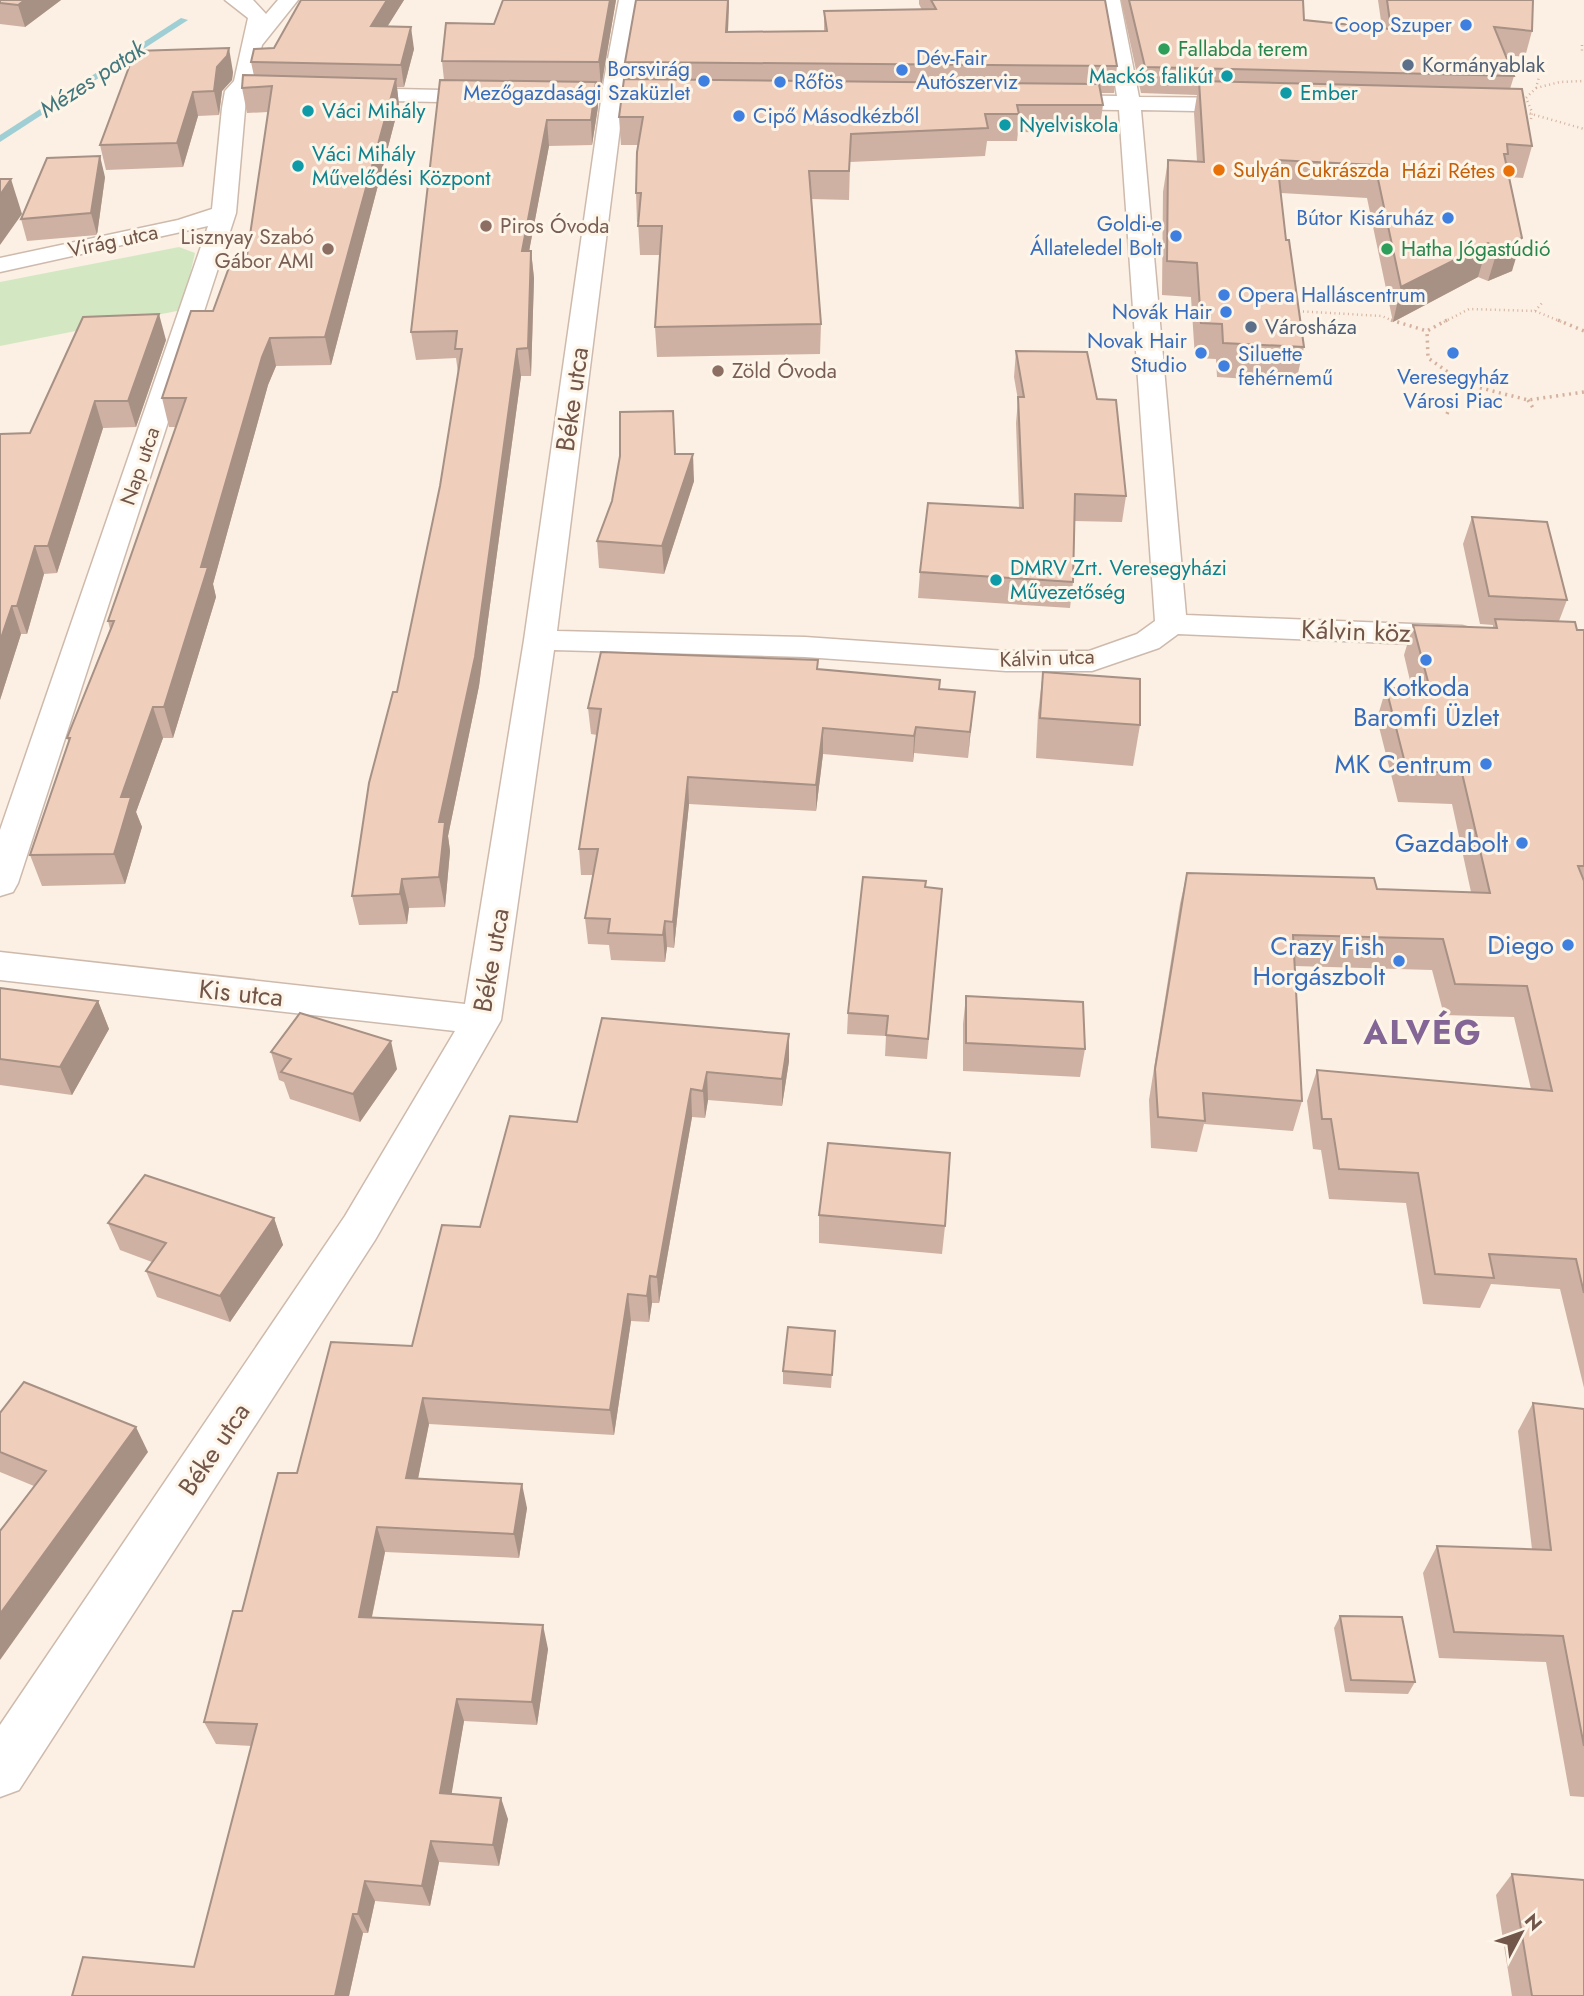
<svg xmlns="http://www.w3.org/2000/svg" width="1584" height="1996" font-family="Jost,sans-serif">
<rect width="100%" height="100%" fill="#fbf0e3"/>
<polygon fill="#d3e8c2" points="179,247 195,253 182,310 0,346 0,282"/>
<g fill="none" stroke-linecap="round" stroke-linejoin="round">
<polygon fill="#9fcfd5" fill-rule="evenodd" points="181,18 188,20 0,142 0,135"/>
<defs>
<g id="street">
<polygon points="225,0 253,0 266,14 278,0 298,0 262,45 252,86 489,91 500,97 489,103 246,98 236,213 18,883 13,892 0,896 0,830 208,226 0,272 0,258 178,220 212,209 222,108 225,91 234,81 248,18"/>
<polygon points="619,0 639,0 626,80 557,631 805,637 1006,651 1089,651 1137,634 1155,621 1119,110 1050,109 1039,102 1050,95 1117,96 1100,0 1120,0 1139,97 1249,98 1260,105 1249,112 1141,110 1186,615 1462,626 1473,629 1478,636 1473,643 1462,646 1178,634 1159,648 1092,671 1006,671 805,657 554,650 501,1020 375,1240 19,1790 0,1797 0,1725 345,1216 455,1031 0,980 0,952 465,1004 524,640 604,80"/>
</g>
</defs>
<use href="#street" stroke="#cebaad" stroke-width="3"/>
<g stroke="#d4b19f" stroke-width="2.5" stroke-dasharray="1 3.5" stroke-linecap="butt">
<polyline points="1582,45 1582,51"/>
<polyline points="1536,88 1560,82 1584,81"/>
<polyline points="1521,111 1584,129"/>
<polyline points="1531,119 1532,112 1526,98 1536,88 1539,77"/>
<polyline points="1294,311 1382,316 1395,322"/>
<polyline points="1535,311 1542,303"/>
<polyline points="1444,322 1469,309 1535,311 1562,322"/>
</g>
<g stroke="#d4b19f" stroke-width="3.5" stroke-dasharray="2 4.5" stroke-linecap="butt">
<polyline points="1391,320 1427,331"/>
<polyline points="1447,320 1427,331 1428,358 1465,384 1528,400 1584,392"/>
<polyline points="1558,320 1584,331"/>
<polyline points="1528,400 1535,411"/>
<polyline points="1447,414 1456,393 1465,384"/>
</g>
<use href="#street" fill="#fff" fill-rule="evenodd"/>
</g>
<g fill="#ceb1a2">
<polygon points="0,0 61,0 25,27 0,24"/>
<polygon points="301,0 404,0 387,26 414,49 404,87 397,87 399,105 331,365 276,366 268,385 213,584 216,597 173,738 163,738 136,812 142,827 125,884 42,886 30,855 69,743 67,738 110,629 108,621 176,427 169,427 162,398 213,311 246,262 268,112 247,113 242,88 254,76 251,62 274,48"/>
<polygon points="616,0 601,88 597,88 598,107 592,145 549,146 529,251 531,251 534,278 531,376 521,376 479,686 448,836 450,851 445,907 409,908 407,924 359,925 352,896 397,692 440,486 458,373 456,358 416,360 411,332 444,80 442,61 494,24"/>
<polygon points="636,0 729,0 728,32 824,31 824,11 922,10 919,4 919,0 1105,0 1117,66 1114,93 1100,93 1103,105 1099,133 1018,132 1017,141 987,141 985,156 850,162 849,200 811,199 821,324 820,354 657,357 655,327 660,255 640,255 638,222 637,222 636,193 638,145 621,145 619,117 627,80 625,62"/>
<polygon points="1121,0 1303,0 1304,20 1382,28 1378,0 1533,0 1532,31 1525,57 1506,55 1514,76 1510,89 1532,146 1523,178 1509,177 1512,271 1488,281 1478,277 1393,322 1367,198 1281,193 1286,240 1304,347 1296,382 1217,377 1216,359 1195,358 1191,297 1162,295 1163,192 1168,160 1197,161 1194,113 1197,95 1141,93"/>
<polygon points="135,51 233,72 232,80 222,91 219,115 198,116 183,167 106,170 100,145"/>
<polygon points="105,177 97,235 27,241 21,219"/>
<polygon points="166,340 136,427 103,428 57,573 44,574 27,634 21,634 0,700 30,433"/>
<polygon points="1016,351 1097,399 1126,496 1122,522 1075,521 1073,582 1070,608 918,598 920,572 1019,507 1016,423 1018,400 1014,377"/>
<polygon points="675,454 694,481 664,574 599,568 597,541"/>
<polygon points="1472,517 1567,600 1559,621 1577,630 1584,630 1584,1388 1560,1289 1491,1284 1480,1308 1423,1304 1406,1203 1329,1199 1321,1150 1313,1149 1307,1101 1317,1070 1531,1089 1514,1017 1444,1015 1432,970 1295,966 1302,1101 1293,1131 1204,1124 1197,1152 1151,1148 1149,1100 1180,904 1187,873 1377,889 1471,892 1452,804 1398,802 1377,719 1386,688 1412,689 1404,655 1413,625 1493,628 1493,625 1480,624 1463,544"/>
<polygon points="818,669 940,680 939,689 972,718 968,758 914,753 913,762 823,754 816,811 689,804 674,948 667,947 665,962 611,960 609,945 588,944 585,918 593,875 581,875 579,849 597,735 591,734 588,708"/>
<polygon points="1043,672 1140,725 1133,766 1036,758 1038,713"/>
<polygon points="925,887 942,889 927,1059 885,1056 886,1036 847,1034 848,1013"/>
<polygon points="0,988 98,1001 109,1029 72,1095 0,1085"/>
<polygon points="966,996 1085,1049 1080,1077 963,1071 963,1024"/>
<polygon points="602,1018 789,1061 782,1106 708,1100 705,1118 692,1117 659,1303 652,1303 649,1322 631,1321 614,1435 429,1424 418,1479 527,1508 519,1558 385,1552 372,1617 548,1649 537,1725 464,1721 451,1794 508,1819 499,1866 439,1862 430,1906 375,1901 368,1933 363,1933 349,1996 72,1996 194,1967 252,1746 216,1744 204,1722 242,1611 297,1473 412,1346 480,1227 577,1122"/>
<polygon points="271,1052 397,1069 360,1122 290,1099 284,1082 279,1080"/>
<polygon points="819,1215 945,1226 942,1254 819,1243"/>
<polygon points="274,1218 283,1245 230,1322 157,1297 146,1271 152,1262 120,1250 108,1223"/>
<polygon points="835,1331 831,1388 783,1384 783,1371"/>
<polygon points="1533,1403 1584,1409 1584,1797 1570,1796 1546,1662 1439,1658 1423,1573 1437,1546 1532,1549 1518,1431"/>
<polygon points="0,1413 148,1452 34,1486 0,1472"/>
<polygon points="1340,1616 1415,1682 1408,1694 1345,1692 1334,1628"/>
<polygon points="1512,1874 1584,1996 1512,1996 1496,1895"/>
</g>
<g fill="#a79084">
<polygon points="25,0 61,0 25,27 18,5"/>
<polygon points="387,0 404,0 374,48 371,26"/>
<polygon points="610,0 616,0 601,88 599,62"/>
<polygon points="728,0 729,0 727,58 726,32"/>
<polygon points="411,27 414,49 404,87 401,65"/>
<polygon points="229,48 233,72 232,80 222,91 219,115 214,91 217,67"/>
<polygon points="396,79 399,105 331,365 325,337"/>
<polygon points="596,82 598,107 592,145 591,120"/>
<polygon points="193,92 198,116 183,167 177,143"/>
<polygon points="547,120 549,146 524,278 522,251"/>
<polygon points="100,156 105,177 97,235 91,213"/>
<polygon points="11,179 22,214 0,245 0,195"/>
<polygon points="1522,238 1512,271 1488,281 1498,248"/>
<polygon points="1488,243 1478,277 1393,322 1401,287"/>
<polygon points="531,251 534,278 531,376 528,348"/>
<polygon points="159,314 166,340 136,427 128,401"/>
<polygon points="270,338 276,366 268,385 213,584 216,597 173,738 164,707 201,567 262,357"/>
<polygon points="517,349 521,376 479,686 448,836 450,851 445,907 439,877 439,822"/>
<polygon points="95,401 103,428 57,573 48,546"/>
<polygon points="693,454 694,481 664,574 662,546"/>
<polygon points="35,546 44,574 27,634 17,606"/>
<polygon points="12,606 21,634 0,700 0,641"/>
<polygon points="975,692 972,718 968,758 970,732"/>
<polygon points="153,707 163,738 136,812 142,827 125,884 114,854 121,797"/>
<polygon points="916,727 914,753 913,762 914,736"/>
<polygon points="823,728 823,754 816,811 816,785"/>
<polygon points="688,777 689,804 674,948 673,922"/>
<polygon points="402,879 409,908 407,924 400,894"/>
<polygon points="665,921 667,947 665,962 663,935"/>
<polygon points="98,1001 109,1029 72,1095 60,1067"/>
<polygon points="789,1034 789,1061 782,1106 782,1079"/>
<polygon points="391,1041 397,1069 360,1122 353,1094"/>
<polygon points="707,1072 708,1100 705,1118 703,1091"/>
<polygon points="691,1089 692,1117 659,1303 657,1277"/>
<polygon points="274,1218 283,1245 230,1322 220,1296"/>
<polygon points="650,1276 652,1303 649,1322 647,1296"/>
<polygon points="628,1294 631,1321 614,1435 610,1410"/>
<polygon points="423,1398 429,1424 413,1503 406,1478"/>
<polygon points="136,1427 148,1452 0,1660 0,1614"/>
<polygon points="522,1484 527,1508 519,1558 514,1534"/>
<polygon points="377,1527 385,1552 367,1640 359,1617"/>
<polygon points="543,1625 548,1649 537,1725 532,1702"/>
<polygon points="457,1699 464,1721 448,1815 440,1793"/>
<polygon points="501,1798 508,1819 499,1866 493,1845"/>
<polygon points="431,1841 439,1862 430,1906 422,1886"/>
<polygon points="365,1881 375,1901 368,1933 358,1914"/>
<polygon points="353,1914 363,1933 349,1996 335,1996"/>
</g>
<g fill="#efcebc" stroke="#a79084" stroke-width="2">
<polygon points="0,0 25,0 18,5 0,3"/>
<polygon points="301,0 387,0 371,26 411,27 401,65 251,62 254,49 274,48"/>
<polygon points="503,0 610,0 599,62 442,61 446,23 494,24"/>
<polygon points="636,0 728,0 726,32 827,31 824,11 936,9 931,0 1105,0 1117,66 625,62"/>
<polygon points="1129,0 1303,0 1304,20 1391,29 1387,0 1533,0 1532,31 1494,27 1514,76 1145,67"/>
<polygon points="229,48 227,56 217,67 214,91 193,92 177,143 100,145 135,51"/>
<polygon points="243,75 396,79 325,337 270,338 262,357 201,567 208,567 164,707 153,707 121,797 131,797 114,854 30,855 70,738 67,738 114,621 108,621 186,398 162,398 191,311 213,311 231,262 246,262 272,86 242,88"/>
<polygon points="624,79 1099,84 1103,105 1017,105 1019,114 985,114 988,128 851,134 849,171 809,171 821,324 655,327 662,226 638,226 641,193 636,193 637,152 643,117 619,117"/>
<polygon points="440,80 596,82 591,120 547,120 522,251 531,251 528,348 517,349 475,657 439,822 445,822 439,877 402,879 400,894 352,896 369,783 393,692 397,692 440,486 462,349 455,349 457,331 411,332"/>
<polygon points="1199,81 1522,89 1532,146 1507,144 1508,154 1504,154 1522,238 1498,248 1488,243 1401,287 1375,165 1277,160 1286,240 1289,240 1304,347 1223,343 1222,324 1201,323 1197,263 1167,261 1168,160 1204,162"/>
<polygon points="100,156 91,213 21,219 47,158"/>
<polygon points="0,179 11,179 0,195"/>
<polygon points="159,314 128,401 95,401 48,546 35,546 17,606 12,606 0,641 0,434 30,433 83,317"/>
<polygon points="1016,351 1087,352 1097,399 1116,400 1126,496 1075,494 1073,582 920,572 928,503 1023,508 1018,397 1024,397"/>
<polygon points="673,411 675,454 693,454 662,546 597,541 612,501 620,456 620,412"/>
<polygon points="1472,517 1547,522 1567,600 1489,596"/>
<polygon points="1495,619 1575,622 1577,630 1584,630 1584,866 1578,866 1584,881 1584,1293 1576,1259 1489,1254 1494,1278 1435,1274 1418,1173 1339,1169 1331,1119 1322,1119 1317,1070 1552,1091 1527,986 1455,984 1443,939 1293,935 1302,1101 1203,1093 1205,1121 1158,1117 1155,1069 1187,873 1374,878 1377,889 1490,893 1462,773 1407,771 1386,688 1430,689 1413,625 1497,628"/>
<polygon points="601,652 818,660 817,669 940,680 939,689 975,692 970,732 916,727 914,736 823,728 816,785 688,777 673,922 665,921 663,935 608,933 610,919 585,918 598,849 579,849 601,709 588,708"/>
<polygon points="1043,672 1140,679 1140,725 1040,718"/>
<polygon points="863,877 926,881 925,887 942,889 928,1039 886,1035 888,1016 848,1013"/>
<polygon points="0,988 98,1001 60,1067 0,1059"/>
<polygon points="966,996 1083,1002 1085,1049 966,1043"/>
<polygon points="300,1013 391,1041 353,1094 281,1072 291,1059 271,1052"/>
<polygon points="602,1018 789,1034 782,1079 707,1072 703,1091 691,1089 657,1277 650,1276 647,1296 628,1294 610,1410 423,1398 406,1478 522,1484 514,1534 377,1527 359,1617 543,1625 532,1702 457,1699 440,1793 501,1798 493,1845 431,1841 422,1886 365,1881 358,1914 353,1914 335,1996 72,1996 83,1957 194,1967 257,1724 204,1722 233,1611 242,1611 278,1473 297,1473 331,1342 412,1346 442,1225 480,1227 510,1116 577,1122"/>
<polygon points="828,1143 950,1153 945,1226 819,1215"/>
<polygon points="145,1175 274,1218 220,1296 146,1271 166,1243 108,1223"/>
<polygon points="788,1327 835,1331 832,1375 783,1371"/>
<polygon points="24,1382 136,1427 0,1614 0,1531 46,1471 0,1452 0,1413"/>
<polygon points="1533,1403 1584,1409 1584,1746 1563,1636 1454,1632 1437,1546 1551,1550"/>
<polygon points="1340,1616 1402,1617 1415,1682 1351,1680"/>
<polygon points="1512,1874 1584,1880 1584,1996 1532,1996"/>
</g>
<g fill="#3f7fe0" stroke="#fef5e9" stroke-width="2.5">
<circle cx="1466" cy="25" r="7"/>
<circle cx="902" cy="70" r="7"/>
<circle cx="704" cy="81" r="7"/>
<circle cx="780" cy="82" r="7"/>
<circle cx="739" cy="116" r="7"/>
<circle cx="1448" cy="218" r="7"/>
<circle cx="1176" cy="236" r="7"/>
<circle cx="1224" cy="295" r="7"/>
<circle cx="1226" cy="312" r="7"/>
<circle cx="1201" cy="353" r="7"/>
<circle cx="1453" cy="353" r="7"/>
<circle cx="1224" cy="366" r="7"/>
<circle cx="1426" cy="660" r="7"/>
<circle cx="1486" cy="764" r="7"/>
<circle cx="1522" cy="843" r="7"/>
<circle cx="1568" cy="945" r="7"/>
<circle cx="1399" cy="961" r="7"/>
</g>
<g fill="#2e9e5b" stroke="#fef5e9" stroke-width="2.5">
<circle cx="1164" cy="49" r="7"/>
<circle cx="1387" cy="249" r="7"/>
</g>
<g fill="#5c6f8a" stroke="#fef5e9" stroke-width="2.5">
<circle cx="1408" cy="65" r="7"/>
<circle cx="1251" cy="327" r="7"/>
</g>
<g fill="#0f9aa8" stroke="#fef5e9" stroke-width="2.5">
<circle cx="1227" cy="76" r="7"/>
<circle cx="1286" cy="93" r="7"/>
<circle cx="308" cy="111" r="7"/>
<circle cx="1005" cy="125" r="7"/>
<circle cx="298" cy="166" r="7"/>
<circle cx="996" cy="580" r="7"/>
</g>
<g fill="#e8710a" stroke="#fef5e9" stroke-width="2.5">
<circle cx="1219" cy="170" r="7"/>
<circle cx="1509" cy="171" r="7"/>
</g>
<g fill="#8d6e63" stroke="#fef5e9" stroke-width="2.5">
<circle cx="486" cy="226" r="7"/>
<circle cx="328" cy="249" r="7"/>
<circle cx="718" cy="371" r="7"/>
</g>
<g text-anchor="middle" stroke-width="6" stroke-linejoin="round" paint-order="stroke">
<g font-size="21" fill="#366cbe" stroke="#fef5e9" text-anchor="end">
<text x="1452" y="32">Coop Szuper</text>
<text x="916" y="65" text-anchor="start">Dév-Fair<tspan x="916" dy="24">Autószerviz</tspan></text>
<text x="690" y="76">Borsvirág<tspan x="690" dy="24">Mezőgazdasági Szaküzlet</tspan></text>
<text x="794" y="89" text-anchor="start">Rőfös</text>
<text x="753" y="123" text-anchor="start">Cipő Másodkézből</text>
<text x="1434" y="225">Bútor Kisáruház</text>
<text x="1162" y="231">Goldi-e<tspan x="1162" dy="24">Állateledel Bolt</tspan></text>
<text x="1238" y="302" text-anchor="start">Opera Halláscentrum</text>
<text x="1212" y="319">Novák Hair</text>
<text x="1187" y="348">Novak Hair<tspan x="1187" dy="24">Studio</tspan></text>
<text x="1238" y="361" text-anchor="start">Siluette<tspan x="1238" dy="24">fehérnemű</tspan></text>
<text x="1453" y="384" text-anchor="middle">Veresegyház<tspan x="1453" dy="24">Városi Piac</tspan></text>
</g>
<g font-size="21" fill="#27864d" stroke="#fef5e9" text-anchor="start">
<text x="1178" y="56">Fallabda terem</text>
<text x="1401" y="256">Hatha Jógastúdió</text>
</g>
<g font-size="21" fill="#4e5e75" stroke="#fef5e9" text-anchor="start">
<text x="1422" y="72">Kormányablak</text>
<text x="1265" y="334">Városháza</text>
</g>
<g font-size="21" fill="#0d838f" stroke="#fef5e9" text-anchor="start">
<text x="1213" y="83" text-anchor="end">Mackós falikút</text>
<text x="1300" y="100">Ember</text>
<text x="322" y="118">Váci Mihály</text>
<text x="1019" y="132">Nyelviskola</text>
<text x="312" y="161">Váci Mihály<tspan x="312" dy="24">Művelődési Központ</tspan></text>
<text x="1010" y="575">DMRV Zrt. Veresegyházi<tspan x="1010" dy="24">Művezetőség</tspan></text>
</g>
<g font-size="21" fill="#c56008" stroke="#fef5e9" text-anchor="start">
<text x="1233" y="177">Sulyán Cukrászda</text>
<text x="1495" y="178" text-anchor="end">Házi Rétes</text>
</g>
<g font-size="21" fill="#785e54" stroke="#fef5e9" text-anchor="start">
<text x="500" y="233">Piros Óvoda</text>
<text x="314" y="244" text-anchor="end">Lisznyay Szabó<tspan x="314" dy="24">Gábor AMI</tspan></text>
<text x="732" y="378">Zöld Óvoda</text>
</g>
<g font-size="21" fill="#72564a" stroke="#fef5e9">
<text transform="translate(113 241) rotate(-12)" y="7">Virág utca</text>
<text transform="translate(140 466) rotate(-71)" y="7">Nap utca</text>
<text transform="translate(1047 658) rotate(-2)" y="7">Kálvin utca</text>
</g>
<g font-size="23" font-style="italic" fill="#42777e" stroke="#fef5e9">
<text transform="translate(92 79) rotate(-33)" y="8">Mézes patak</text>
</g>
<g font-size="26" fill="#72564a" stroke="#fef5e9">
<text transform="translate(572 399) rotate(-82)" y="9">Béke utca</text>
<text transform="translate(1356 631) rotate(2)" y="9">Kálvin köz</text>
<text transform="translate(491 960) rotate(-80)" y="9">Béke utca</text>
<text transform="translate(241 993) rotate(6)" y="9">Kis utca</text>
<text transform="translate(214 1449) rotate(-56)" y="9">Béke utca</text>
</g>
<g font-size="26" fill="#366cbe" stroke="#fef5e9" text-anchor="end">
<text x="1426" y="696" text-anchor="middle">Kotkoda<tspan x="1426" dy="30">Baromfi Üzlet</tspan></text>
<text x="1472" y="773">MK Centrum</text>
<text x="1508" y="852">Gazdabolt</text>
<text x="1554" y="954">Diego</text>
<text x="1385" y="955">Crazy Fish<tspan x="1385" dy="30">Horgászbolt</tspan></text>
</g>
<g font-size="33" font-weight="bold" letter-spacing="2" fill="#836695" stroke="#fef5e9">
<text x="1423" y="1044">ALVÉG</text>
</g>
</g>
<g transform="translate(1521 1933) rotate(49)" stroke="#fef5e9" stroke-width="5" paint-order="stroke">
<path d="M0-5L12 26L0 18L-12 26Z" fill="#72564a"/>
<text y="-10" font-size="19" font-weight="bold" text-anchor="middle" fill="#72564a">N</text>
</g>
</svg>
